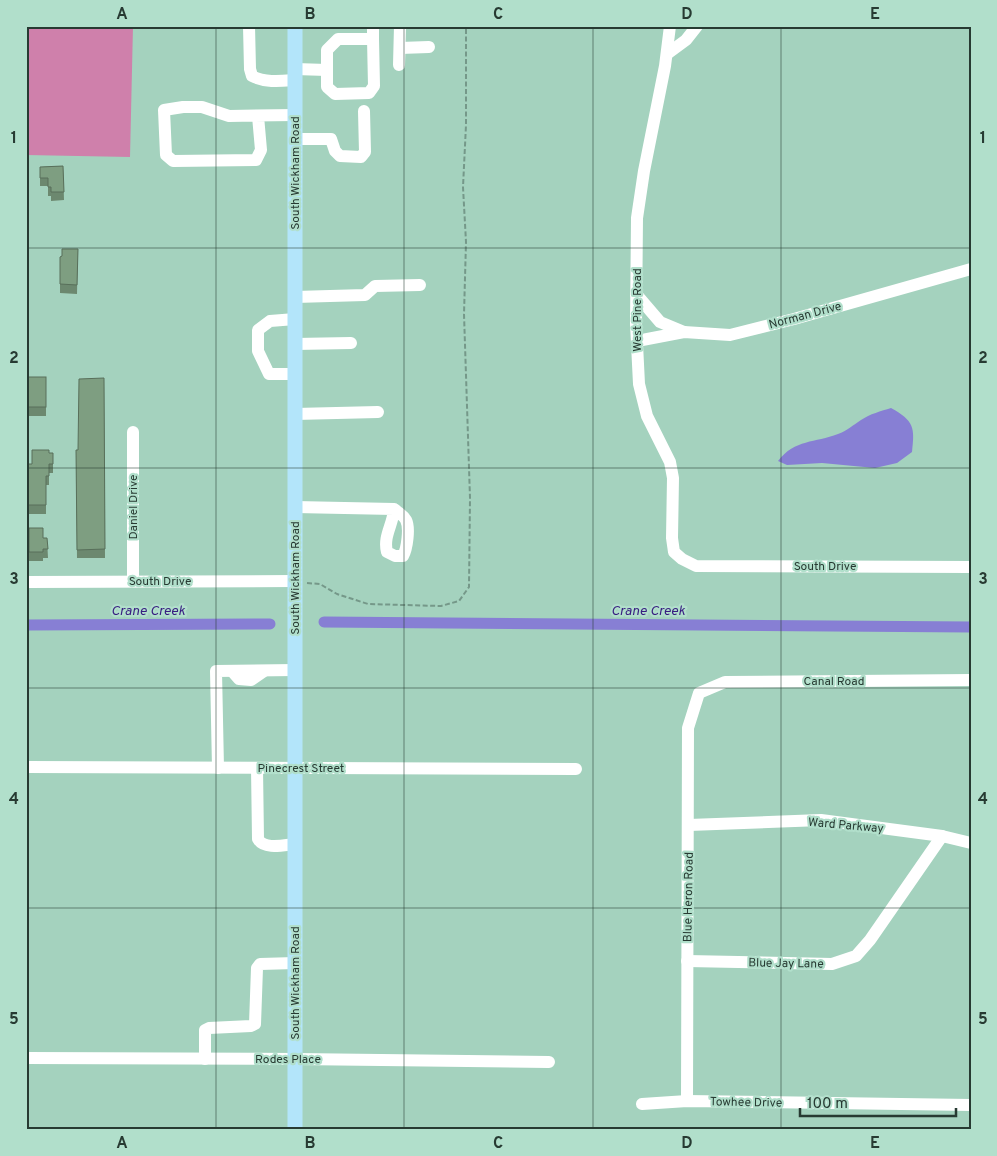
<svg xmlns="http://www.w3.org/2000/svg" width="997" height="1156" font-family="Overpass,sans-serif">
<rect width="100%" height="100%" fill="#a4d2be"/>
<polygon fill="#cf80ab" points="26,26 133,26 130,157 26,155"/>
<path fill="#877fd4" d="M 891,408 C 914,421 915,427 912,452 L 897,463 L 875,468 L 822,463 L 787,465 L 778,461 C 795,439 815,443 838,434 C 847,431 853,425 861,420 C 870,414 881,411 891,408 Z"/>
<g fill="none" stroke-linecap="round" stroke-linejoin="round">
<g stroke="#877fd4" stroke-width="11">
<polyline points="324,622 971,627"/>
<polyline points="26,625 270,624"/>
</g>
<polyline stroke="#759889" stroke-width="2" stroke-dasharray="5 2.5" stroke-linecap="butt" points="307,583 320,584 337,594 368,604 441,606 459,601 469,587 470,498 464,314 466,242 463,187 466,125 466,26"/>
<g stroke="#fff" stroke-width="12">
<path d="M 249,26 L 250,69 L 252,76 C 266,83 281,81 295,80"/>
<polyline points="670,26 665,66 644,171 637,218 636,324 639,384 647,416 670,462 673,478 672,538 674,552 682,559 696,566 971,567"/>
<polyline points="400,48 429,47"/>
<polyline points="667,54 686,40 697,26"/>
<polyline points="399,65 400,26"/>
<polyline points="295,69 327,70 327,50 338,39 373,39 373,26"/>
<polyline points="327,70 327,87 335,94 369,93 374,86 373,39"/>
<polyline points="258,116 261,150 256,160 173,161 166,155 164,110 183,107 202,107 229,116 295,115"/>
<polyline points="295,139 331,139 335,151 340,156 361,157 365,152 364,111"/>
<polyline points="636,294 660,322 684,332"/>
<polyline points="295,297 365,295 375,286 420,285"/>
<polyline points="637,341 684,332 730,335 794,319 971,269"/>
<polyline points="295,344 351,343"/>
<polyline points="295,374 269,374 258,351 258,330 270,321 295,319"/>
<polyline points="295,414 378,412"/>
<path d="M 295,507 L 394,509 C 399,513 403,515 406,520 C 410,528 407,549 403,556 L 395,556 L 387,552 C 383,536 393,525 394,509"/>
<polyline points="133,581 133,432"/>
<polyline points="26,582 294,581"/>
<polyline points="232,671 239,679 251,680 264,671"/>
<polyline points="26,767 576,769"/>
<polyline points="218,768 216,671 295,670"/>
<path d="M 257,768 L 258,839 C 264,850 284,845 295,844"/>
<polyline points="689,825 821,820 942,836 971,843"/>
<polyline points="687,961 832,964 856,956 870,940 942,836"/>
<polyline points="26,1058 295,1059 549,1062"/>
<polyline points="205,1059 205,1030 209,1028 251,1026 255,1024 257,968 260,964 295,963"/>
<polyline points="687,1101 688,728 699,693 725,682 971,680"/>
<polyline points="642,1104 687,1101 971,1105"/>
</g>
<polyline stroke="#b3e5fa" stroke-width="15" points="295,1130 295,26"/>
</g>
<g fill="#6c886f">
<polygon points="63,166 64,200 51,201 51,196 48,196 48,186 40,186 40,167"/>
<polygon points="78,249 77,294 60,293 60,257"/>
<rect x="26" y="377" width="20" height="39"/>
<polygon points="104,378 105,558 77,558 76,450 78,450"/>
<polygon points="49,453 53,453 53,473 49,473 49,485 46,485 46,514 26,514 26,464 32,464"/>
<polygon points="29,528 43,538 47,538 48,558 43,558 43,561 29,561"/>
</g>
<g fill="#7e9e81" stroke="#586f5a">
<polygon points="63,166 64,192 51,192 51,187 48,187 48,178 40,178 40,167"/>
<polygon points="62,249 78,249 77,285 60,284 60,257 62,256"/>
<rect x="26" y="377" width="20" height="30"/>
<polygon points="104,378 105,549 77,550 76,450 78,450 79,379"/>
<polygon points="32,450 49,450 49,453 53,453 53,464 49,464 49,476 46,476 46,505 26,505 26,464 32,464"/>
<polygon points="29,528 43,528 43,538 47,538 48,549 43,549 43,552 29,552"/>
<rect x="351" y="1129" width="32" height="1"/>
</g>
<path fill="none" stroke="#273a32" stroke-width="1" stroke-opacity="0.55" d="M 216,26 L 216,1130M 404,26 L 404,1130M 593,26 L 593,1130M 781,26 L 781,1130M 26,248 L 971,248M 26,468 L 971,468M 26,688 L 971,688M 26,908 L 971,908"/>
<g text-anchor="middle" stroke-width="4.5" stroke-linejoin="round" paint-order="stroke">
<g font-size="12" fill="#273a32" stroke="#b1dfcb">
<text transform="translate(295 173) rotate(-90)" y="4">South Wickham Road</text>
<text transform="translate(637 310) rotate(-90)" y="4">West Pine Road</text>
<text transform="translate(805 315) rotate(-15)" y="4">Norman Drive</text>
<text transform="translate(133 507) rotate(-90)" y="4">Daniel Drive</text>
<text x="825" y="570">South Drive</text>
<text transform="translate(295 578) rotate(-90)" y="4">South Wickham Road</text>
<text x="160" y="585">South Drive</text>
<text x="834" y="685">Canal Road</text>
<text x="301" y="772">Pinecrest Street</text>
<text transform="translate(846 825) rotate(5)" y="4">Ward Parkway</text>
<text transform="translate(688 897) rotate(-89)" y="4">Blue Heron Road</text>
<text transform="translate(786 963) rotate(1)" y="4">Blue Jay Lane</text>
<text transform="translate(295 983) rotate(-90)" y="4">South Wickham Road</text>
<text x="288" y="1063">Rodes Place</text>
<text transform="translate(746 1102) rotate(1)" y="4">Towhee Drive</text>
</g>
<g font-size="14" font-style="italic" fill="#371c80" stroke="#b1dfcb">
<text x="148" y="615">Crane Creek</text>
<text x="648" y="615">Crane Creek</text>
</g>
</g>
<rect width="997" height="1156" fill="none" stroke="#b1dfcb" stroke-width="55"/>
<path d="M800 1108v8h156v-8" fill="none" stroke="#273a32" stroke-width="2.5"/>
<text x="807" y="1108" font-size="15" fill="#273a32" stroke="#b1dfcb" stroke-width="4" paint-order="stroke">100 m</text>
<rect x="28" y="28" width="942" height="1100" fill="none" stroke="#273a32" stroke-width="2"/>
<g font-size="16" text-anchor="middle" font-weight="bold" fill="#273a32">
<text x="122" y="19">A</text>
<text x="310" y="19">B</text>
<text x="498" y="19">C</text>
<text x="687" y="19">D</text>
<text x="875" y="19">E</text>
<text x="14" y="143">1</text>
<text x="983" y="143">1</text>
<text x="14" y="363">2</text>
<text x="983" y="363">2</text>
<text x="14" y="584">3</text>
<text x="983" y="584">3</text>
<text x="14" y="804">4</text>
<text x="983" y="804">4</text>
<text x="14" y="1024">5</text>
<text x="983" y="1024">5</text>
<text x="122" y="1148">A</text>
<text x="310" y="1148">B</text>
<text x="498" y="1148">C</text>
<text x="687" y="1148">D</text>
<text x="875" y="1148">E</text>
</g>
</svg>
